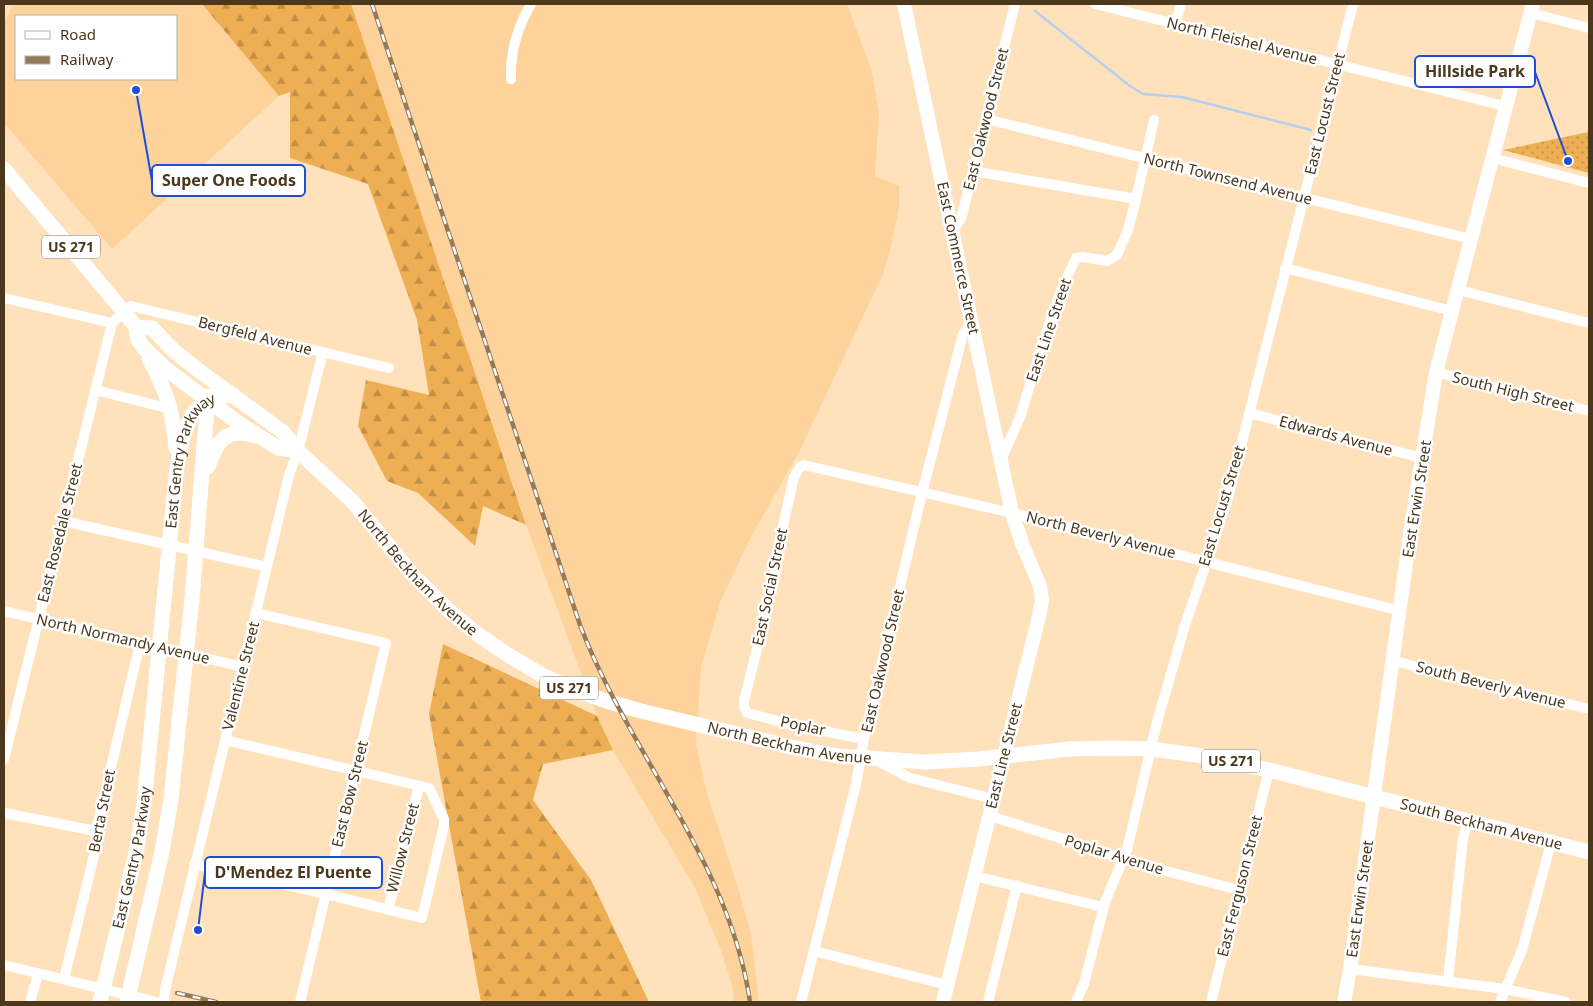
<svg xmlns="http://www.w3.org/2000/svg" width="1593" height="1006" font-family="'Noto Sans',sans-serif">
<defs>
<pattern id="forest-firs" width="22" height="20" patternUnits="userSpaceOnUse" patternTransform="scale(1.25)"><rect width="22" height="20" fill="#eeaf54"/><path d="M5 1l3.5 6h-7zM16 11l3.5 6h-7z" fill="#c38f45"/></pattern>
<pattern id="park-dots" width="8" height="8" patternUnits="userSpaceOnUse" patternTransform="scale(1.25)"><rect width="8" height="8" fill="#eeaf54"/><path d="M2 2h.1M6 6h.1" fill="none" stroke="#c38f45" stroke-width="1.8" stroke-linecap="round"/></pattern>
</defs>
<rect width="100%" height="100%" fill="#ffe1bc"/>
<g fill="#fed39b" fill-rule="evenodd">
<path d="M 13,4 L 202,4 L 279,96 L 112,249 L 4,123 L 4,23 ZM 16,16 L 176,16 L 176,79 L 16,79 Z"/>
<polygon points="351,4 847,4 871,68 879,112 875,176 899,186 899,208 890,250 883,274 800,450 750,539 720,602 701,667 696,744 707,794 739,891 751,934 759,1002 734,1002 732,985 720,948 695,888 613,750 597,716 526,525"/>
</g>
<g fill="url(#forest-firs)">
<polygon points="202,4 351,4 526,525 483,506 475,546 418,493 387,481 358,426 366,380 429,395 417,320 368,184 290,158 290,92 279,96"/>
<polygon points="443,644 597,716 613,750 543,764 533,800 591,880 649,1002 481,1002 429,714"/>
</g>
<polygon fill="url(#park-dots)" points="1589,132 1589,173 1503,150"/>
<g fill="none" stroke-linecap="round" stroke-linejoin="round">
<polyline stroke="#b6d0f0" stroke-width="2.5" points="1035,11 1130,86 1143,94 1182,97 1311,130"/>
<g stroke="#fff" stroke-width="10">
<polyline points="1095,4 1505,106"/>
<polyline points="1531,13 1589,28"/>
<polyline points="1175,25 1181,4"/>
<path d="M 511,79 C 510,51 517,28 531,4"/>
<polyline points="986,119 1471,239"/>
<polyline points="1492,158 1589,183"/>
<polyline points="973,171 1136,199"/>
<polyline points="951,232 961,219 1015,4"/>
<polyline points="1285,268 1452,311"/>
<polyline points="1458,290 1589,323"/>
<polyline points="4,298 112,323"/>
<polyline points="1436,372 1589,411"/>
<polyline points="95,390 171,409"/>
<polyline points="1249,413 1422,458"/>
<polyline points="1001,460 1020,417 1044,339 1061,290 1076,258 1083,257 1107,261 1117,255 1128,230 1136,199 1154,120"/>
<polyline points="63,521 267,567"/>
<polyline points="4,611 243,667"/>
<polyline points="256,613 386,643 300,1002"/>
<polyline points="1394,661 1589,709"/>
<polyline points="864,739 793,725 747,713 744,707 744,701 775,576 778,548 794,477 800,467 804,465 1012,513 1401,611"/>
<polyline points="4,759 112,323 131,306 389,368"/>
<polyline points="878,761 910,778 994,799"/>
<polyline points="4,813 96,831"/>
<polyline points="990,816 1101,851 1124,860 1239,890"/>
<polyline points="194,864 326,894 422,918 444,825 444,819 429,788 225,740"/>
<polyline points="974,876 1103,907"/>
<polyline points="388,910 419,786"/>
<polyline points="814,951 947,985"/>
<polyline points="4,965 157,1002"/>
<polyline points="1350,969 1505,989 1566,1002"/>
<polyline points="64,979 95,851 96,831 101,810 140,643"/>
<polyline points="1448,981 1463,838 1468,821"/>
<polyline points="30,1002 38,974"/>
<polyline points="164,1002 165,990 289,475 298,451 323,352"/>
<polyline points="801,1002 856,784 864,739 922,493 963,334 972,322"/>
<polyline points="988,1002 1017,885"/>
<polyline points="1076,1002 1084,984 1105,902 1127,850 1157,722 1185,625 1226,505 1353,4"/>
<polyline points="1211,1002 1269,770"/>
<polyline points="1500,1002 1522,950 1551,843"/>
</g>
<g stroke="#fff" stroke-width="14">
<polyline points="904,4 1012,513 1023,546 1040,586 1042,600 1040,612 943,1002"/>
<polyline points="1344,1002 1350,969 1411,527 1436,372 1533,4"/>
</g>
<g stroke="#fff" stroke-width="15">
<polyline points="4,169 124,312 136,327 138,340 144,348 166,369 237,422 278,448 298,451"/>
<path id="s1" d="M 136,327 L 152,328 L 174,351 L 202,373 L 283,432 L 298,451 L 353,502 L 412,574 L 447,609 L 476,633 L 508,655 L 542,675 L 573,689 L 606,701 L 641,711 L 791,747 L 838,756 L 926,762 L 978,759 L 1070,749 L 1114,748 L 1151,749 L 1196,755 L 1269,770 L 1589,852"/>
<path d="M 149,358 C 166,392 173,409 176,448"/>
<path d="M 208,467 C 217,440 226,427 256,436"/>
<path id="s2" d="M 100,1002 L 137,848 L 144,804 L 177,467 C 184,431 188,396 233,395"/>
<polyline points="127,1002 162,852 171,799 192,599 208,396"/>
</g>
<defs>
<g id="rail">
<path d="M 372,4 L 580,625 C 629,754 730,862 750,1002"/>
<polyline points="177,993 216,1002"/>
</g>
</defs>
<use href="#rail" stroke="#927a5b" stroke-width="4.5"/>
<use href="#rail" stroke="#fff" stroke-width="2.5" stroke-dasharray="8" stroke-linecap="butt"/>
</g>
<g text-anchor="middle" stroke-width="5" stroke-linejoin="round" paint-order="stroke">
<g fill="#fff" stroke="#807360" stroke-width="1">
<rect x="42" y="235.5" width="58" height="23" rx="4"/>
<rect x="540" y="676.5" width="58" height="23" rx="4"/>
<rect x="1202" y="749.5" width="58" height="23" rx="4"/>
</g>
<g font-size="14" font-weight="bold" fill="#4a371c">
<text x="71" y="252">US 271</text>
<text x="569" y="693">US 271</text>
<text x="1231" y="766">US 271</text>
</g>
<g font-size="15" fill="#4a371c" stroke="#fff">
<text transform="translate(1242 41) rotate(14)" y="5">North Fleishel Avenue</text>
<text transform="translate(1325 114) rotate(-76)" y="5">East Locust Street</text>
<text transform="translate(986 119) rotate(-76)" y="5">East Oakwood Street</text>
<text transform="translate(1228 179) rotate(14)" y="5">North Townsend Avenue</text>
<text transform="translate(958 258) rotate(78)" y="5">East Commerce Street</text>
<text transform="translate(1049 330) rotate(-71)" y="5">East Line Street</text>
<text transform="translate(255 336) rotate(14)" y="5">Bergfeld Avenue</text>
<text transform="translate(1513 392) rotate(14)" y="5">South High Street</text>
<text transform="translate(1336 436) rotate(15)" y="5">Edwards Avenue</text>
<text dy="5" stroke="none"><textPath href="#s2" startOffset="552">East Gentry Parkway</textPath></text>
<text transform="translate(1417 499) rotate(-81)" y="5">East Erwin Street</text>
<text transform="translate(1222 506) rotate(-73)" y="5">East Locust Street</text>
<text transform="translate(60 533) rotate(-76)" y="5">East Rosedale Street</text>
<text transform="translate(1101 535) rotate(14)" y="5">North Beverly Avenue</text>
<text dy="5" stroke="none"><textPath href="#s1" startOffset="379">North Beckham Avenue</textPath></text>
<text transform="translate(770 587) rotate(-78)" y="5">East Social Street</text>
<text transform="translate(123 639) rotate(13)" y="5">North Normandy Avenue</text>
<text transform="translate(883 661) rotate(-77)" y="5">East Oakwood Street</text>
<text transform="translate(241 676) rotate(-76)" y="5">Valentine Street</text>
<text transform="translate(1491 685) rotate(14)" y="5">South Beverly Avenue</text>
<text transform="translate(803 726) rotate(12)" y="5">Poplar</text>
<text dy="5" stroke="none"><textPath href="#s1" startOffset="799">North Beckham Avenue</textPath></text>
<text transform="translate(1004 756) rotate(-76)" y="5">East Line Street</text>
<text transform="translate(350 794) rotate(-76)" y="5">East Bow Street</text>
<text transform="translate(102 811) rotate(-79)" y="5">Berta Street</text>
<text dy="5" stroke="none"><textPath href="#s1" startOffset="1502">South Beckham Avenue</textPath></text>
<text transform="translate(403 848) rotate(-76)" y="5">Willow Street</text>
<text transform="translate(1114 855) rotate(17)" y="5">Poplar Avenue</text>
<text dy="5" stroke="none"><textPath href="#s2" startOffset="148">East Gentry Parkway</textPath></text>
<text transform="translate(1240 886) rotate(-76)" y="5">East Ferguson Street</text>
<text transform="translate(1360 899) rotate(-82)" y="5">East Erwin Street</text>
</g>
</g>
<path fill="none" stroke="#1d4ed8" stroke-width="2" d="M1568 161L1535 72M136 90L152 181M198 930L205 872"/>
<g fill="#1d4ed8" stroke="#fff" stroke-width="2">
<circle cx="1568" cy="161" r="5"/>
<circle cx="136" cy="90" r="5"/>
<circle cx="198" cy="930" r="5"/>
</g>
<g fill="#fff" stroke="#1d4ed8" stroke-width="2">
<rect x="1415" y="56" width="120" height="31" rx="5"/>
<rect x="152" y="165" width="153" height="31" rx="5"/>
<rect x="205" y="857" width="177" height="31" rx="5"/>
</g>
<g font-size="16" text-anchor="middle" font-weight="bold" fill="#4a371c">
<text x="1475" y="77">Hillside Park</text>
<text x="229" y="186">Super One Foods</text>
<text x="293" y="878">D'Mendez El Puente</text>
</g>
<rect width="1593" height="1006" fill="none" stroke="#4a371c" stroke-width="10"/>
<rect x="15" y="15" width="162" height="65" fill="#ffffff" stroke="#b7afa4"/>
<rect x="25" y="31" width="25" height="8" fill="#ffffff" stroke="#b7afa4"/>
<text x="60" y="40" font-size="15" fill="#4a371c">Road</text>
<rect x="25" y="56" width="25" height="8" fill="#927a5b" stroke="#b7afa4"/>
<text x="60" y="65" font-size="15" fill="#4a371c">Railway</text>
</svg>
